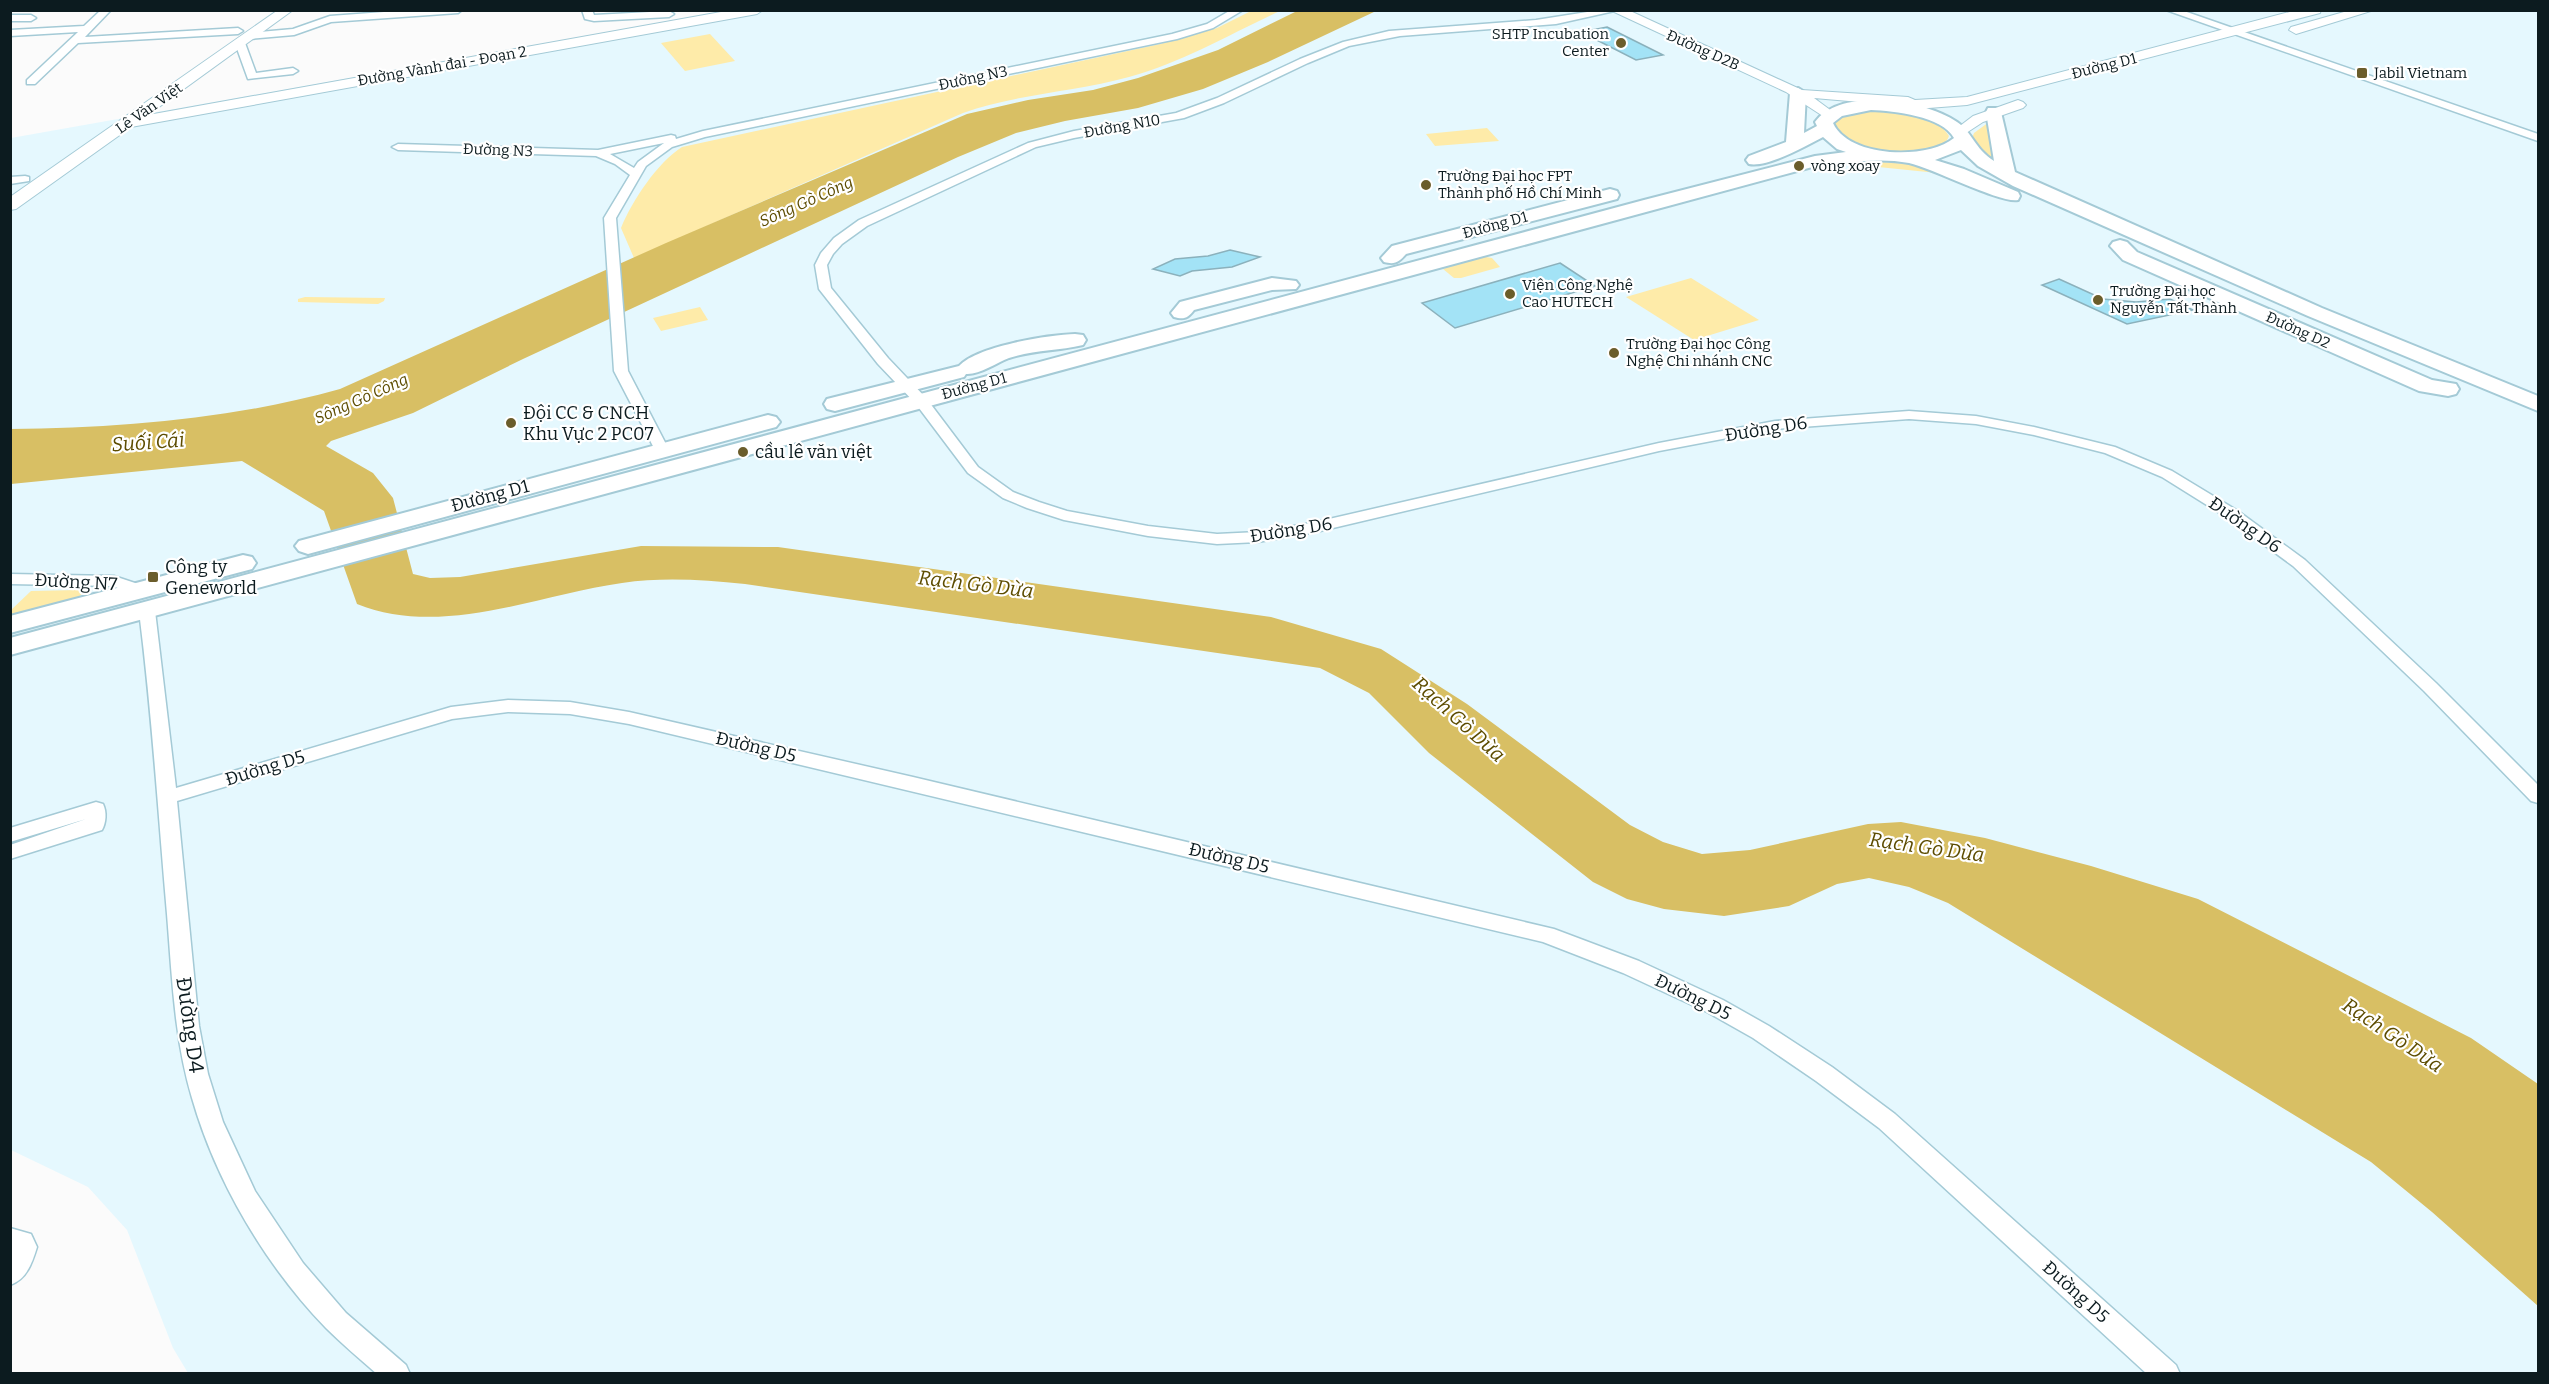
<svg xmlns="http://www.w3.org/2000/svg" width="2549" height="1384" font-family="Bitter,serif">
<rect width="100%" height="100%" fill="#fbfbfb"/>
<polygon fill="#e5f8fe" points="728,11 2538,11 2538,1373 188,1373 173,1348 127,1230 88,1187 11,1150 11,138"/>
<g fill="#feeba9">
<path d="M 1253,10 L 1280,11 C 1230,34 1183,62 1129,77 C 1074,92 1016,94 963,113 L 634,258 L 621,228 C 632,201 657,163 682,147 L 1160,44 L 1217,28 Z"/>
<polygon points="710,34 735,61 685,71 661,43"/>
<path d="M 1863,110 C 1889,109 1933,110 1949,136 C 1940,163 1856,154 1839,136 C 1837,133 1835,127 1833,123 C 1841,114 1851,112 1863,110 Z"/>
<polygon points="1989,122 1993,159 1978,149 1972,138 1974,133"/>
<polygon points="1487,128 1499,141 1435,146 1426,134"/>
<polygon points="1868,161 1908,164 1947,174 1839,163"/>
<polygon points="1480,256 1492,258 1500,267 1461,278 1454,278 1443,269"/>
<polygon points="1691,278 1759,320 1694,340 1626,297"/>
<polygon points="305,297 385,298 384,301 378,304 298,302 298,299"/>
<polygon points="700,307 708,320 661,331 653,318"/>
<polygon points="31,591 78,590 82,591 82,594 74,600 11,616 10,611"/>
</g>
<path fill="#d8bf64" d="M 1297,11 L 1376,11 L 1268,62 L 1203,89 L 1138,108 L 1065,121 L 1016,133 L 958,157 L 523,359 L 413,413 L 331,441 L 326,446 L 373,473 L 393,498 L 413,574 L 430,578 L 460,577 L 641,546 L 778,547 L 1271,617 L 1381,649 L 1467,704 L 1630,825 L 1663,842 L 1702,854 L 1750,850 L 1868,824 L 1901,822 L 1985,838 L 2091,866 L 2198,899 L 2471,1038 L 2538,1084 L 2538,1306 L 2432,1212 L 2371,1162 L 1948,903 L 1909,887 L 1869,878 L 1837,884 L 1789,906 L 1724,916 L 1664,909 L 1627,899 L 1593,882 L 1429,753 L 1369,693 L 1320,668 L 745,584 C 703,580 664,577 622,583 C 537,595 442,638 357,604 L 324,511 L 242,461 L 11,484 L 10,429 C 122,428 233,419 340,389 L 666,243 L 967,114 L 1028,100 L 1093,90 L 1138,78 L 1218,50 Z"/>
<g fill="#a3e3f6" stroke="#8bb1bc" stroke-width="1.5">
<polygon points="1607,27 1663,55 1636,60 1581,32"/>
<polygon points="1230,250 1260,257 1232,267 1192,271 1180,276 1153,269 1175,259 1208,256"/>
<polygon points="1560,263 1595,286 1455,328 1422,303"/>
<polygon points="2059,279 2103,299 2136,302 2170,299 2193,310 2127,324 2042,285"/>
</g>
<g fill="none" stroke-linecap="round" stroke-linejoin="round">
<defs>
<g id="street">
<polygon points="101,10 111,10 85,37 238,28 243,31 238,34 78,43 35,84 27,84 27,80 78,32 10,36 10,30 84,26"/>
<polygon points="411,10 462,10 458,13 331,22 294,35 249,39 244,36 249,33 293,29 330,16"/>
<polygon points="582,10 592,10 594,15 669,11 674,14 669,17 594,21 585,19"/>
<path d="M 1231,10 L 1243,10 L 1213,28 L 1177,39 L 705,137 L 672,147 L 646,166 L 616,218 L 628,371 L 669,450 L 662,454 L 655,450 L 614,371 L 604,218 L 630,175 L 615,164 L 596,156 L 398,150 L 392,147 L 398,144 L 598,150 L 671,135 L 675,136 L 676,139 L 703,131 L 1172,34 L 1207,24 ZM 664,143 L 638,162 L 634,168 L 610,154 Z"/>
<polygon points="1600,10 1619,10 1556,24 1400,36 1349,46 1308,63 1224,103 1184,118 1074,138 1036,147 867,226 842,244 833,254 827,265 831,288 888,358 926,398 978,467 1013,492 1039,502 1067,511 1148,526 1217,534 1258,532 1316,522 1659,443 1775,421 1909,411 1976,416 2034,427 2115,447 2172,471 2238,511 2305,560 2436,683 2538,785 2538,803 2531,801 2424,691 2293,566 2226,517 2162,477 2105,453 2034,435 1976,424 1909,419 1775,429 1659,451 1316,532 1258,542 1217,544 1148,536 1064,520 1027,508 1003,498 968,473 916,404 878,364 819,289 815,265 821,253 834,238 859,220 1028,143 1074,131 1176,113 1217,98 1300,59 1343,42 1389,31 1536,20"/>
<polygon points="2166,10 2181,10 2538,134 2538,141"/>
<polygon points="10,15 31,15 36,18 31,21 10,21"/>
<polygon points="240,40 245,43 256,73 293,68 298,71 293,74 248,79 235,43"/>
<polygon points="25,176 29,177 29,181 10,184 10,177"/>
<polygon points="10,574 114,576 147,587 149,591 141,596 112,586 10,584"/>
<path d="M 147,606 L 153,607 L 155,611 L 176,788 L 451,707 L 508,700 L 570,702 L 629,712 L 913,777 L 1554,929 L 1639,961 L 1723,1000 L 1769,1026 L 1832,1067 L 1895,1114 L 2176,1365 L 2180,1374 L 2147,1374 L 1879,1128 L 1816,1081 L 1753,1038 L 1707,1012 L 1623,973 L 1543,942 L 629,724 L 570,714 L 508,712 L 452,719 L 177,801 L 199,1026 L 208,1074 L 223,1122 L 255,1191 L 303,1263 L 346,1313 L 406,1365 L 410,1374 L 377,1374 C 360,1359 342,1344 326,1328 C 266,1266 216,1182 192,1098 C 174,1038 172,975 167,914 C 158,812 152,712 139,611 L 141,607 Z"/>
<path d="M 96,802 L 103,804 C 107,812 106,823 102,830 L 10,859 L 10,845 L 86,819 L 10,842 L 10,828 Z"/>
<path d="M 10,1228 L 31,1234 L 37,1247 C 32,1263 27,1279 10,1285 Z"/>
</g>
<g id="secondary">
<polygon points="278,10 293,10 148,115 732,10 763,10 757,14 131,127 16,209 10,210 10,197"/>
<polygon points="1610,10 1628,10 1802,90 1908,97 1915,100 1967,97 2297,10 2321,10 2320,13 1967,105 1890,111 1885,109 1882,106 1884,104 1814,98 1837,115 1829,120 1786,92"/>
<polygon points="2351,10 2374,10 2296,34 2289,30 2291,27"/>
<polygon points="2018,100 2023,102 2026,105 2023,108 1983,122 1960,137 1952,132 1973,116"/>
</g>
<g id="primary">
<path d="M 1798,88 L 1806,93 L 1804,133 L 1817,126 L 1815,122 C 1841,86 1926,100 1957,122 C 1973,133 1974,148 1994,161 L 1986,112 L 1988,108 L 2000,108 L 2015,172 L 2322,308 L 2538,396 L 2538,411 L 2308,316 L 2013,186 L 1978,166 L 1961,150 L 1935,160 L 1964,169 L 2018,192 L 2020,196 L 2018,200 C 2002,204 1932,168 1909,163 C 1878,157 1846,163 1816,166 L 10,655 L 10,638 L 1644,200 L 1815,156 L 1846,152 L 1837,149 L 1823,137 C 1806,146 1767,168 1749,164 L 1746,160 L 1749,156 L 1786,142 L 1790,93 ZM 1871,110 C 1894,111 1942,116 1954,138 C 1927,160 1849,158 1833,123 L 1842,116 Z"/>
<path d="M 1610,189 L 1617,191 L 1619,195 L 1617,199 L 1406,254 C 1399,262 1395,265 1384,262 L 1381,258 L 1392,246 Z"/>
<polygon points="2120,240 2127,242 2137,252 2432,380 2456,384 2459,389 2456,394 2448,396 2419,391 2123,260 2110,246 2113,242"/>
<path d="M 1272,278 L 1296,281 L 1299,285 L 1296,289 L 1272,290 L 1194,310 C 1188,318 1184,320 1174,317 L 1171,313 L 1180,302 Z"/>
<path d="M 1075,334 L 1083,335 L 1086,340 L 1083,345 C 1058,351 1033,350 1009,358 C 996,363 979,375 966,374 L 964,377 L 835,411 L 827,409 L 824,404 L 827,399 L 959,366 C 977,346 1048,335 1075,334 Z"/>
<polygon points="768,415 776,417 780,422 776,427 308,554 299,551 295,546 299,541"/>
<polygon points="243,555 252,557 256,563 252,569 10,633 10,616"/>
</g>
</defs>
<use href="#street" stroke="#a4cad6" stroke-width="3"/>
<use href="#secondary" stroke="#a4cad6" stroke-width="2"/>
<use href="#primary" stroke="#a4cad6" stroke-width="4"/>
<use href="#street" fill="#fff" fill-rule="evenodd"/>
<use href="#secondary" fill="#fff" fill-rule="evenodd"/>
<use href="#primary" fill="#fff" fill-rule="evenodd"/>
</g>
<g fill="#6b5d2b" stroke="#fff" stroke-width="2">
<circle cx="1621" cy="43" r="6"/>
<rect x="2356" y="67" width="12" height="12" rx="3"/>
<circle cx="1799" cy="166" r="6"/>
<circle cx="1426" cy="185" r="6"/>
<circle cx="1510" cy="294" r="6"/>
<circle cx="2098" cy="300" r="6"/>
<circle cx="1614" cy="353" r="6"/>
<circle cx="511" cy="423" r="6"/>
<circle cx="743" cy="452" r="6"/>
<rect x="147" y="571" width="12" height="12" rx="3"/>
</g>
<g text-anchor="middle" stroke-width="4.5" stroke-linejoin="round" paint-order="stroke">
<g font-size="15" fill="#0c1b1f" stroke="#fff" text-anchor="start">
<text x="1609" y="39" text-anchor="end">SHTP Incubation<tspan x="1609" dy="17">Center</tspan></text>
<text x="2374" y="78">Jabil Vietnam</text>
<text x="1811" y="171">vòng xoay</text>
<text x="1438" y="181">Trường Đại học FPT<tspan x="1438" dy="17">Thành phố Hồ Chí Minh</tspan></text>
<text x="1522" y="290">Viện Công Nghệ<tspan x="1522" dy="17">Cao HUTECH</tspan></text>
<text x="2110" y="296">Trường Đại học<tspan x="2110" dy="17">Nguyễn Tất Thành</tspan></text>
<text x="1626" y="349">Trường Đại học Công<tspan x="1626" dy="17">Nghệ Chi nhánh CNC</tspan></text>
</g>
<g font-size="15" fill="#0c1b1f" stroke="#fff">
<text transform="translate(1703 50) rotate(24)" y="5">Đường D2B</text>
<text transform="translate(442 66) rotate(-10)" y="5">Đường Vành đai - Đoạn 2</text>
<text transform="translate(2104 66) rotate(-14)" y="5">Đường D1</text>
<text transform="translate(973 78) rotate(-12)" y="5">Đường N3</text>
<text transform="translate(149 108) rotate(-35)" y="5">Lê Văn Việt</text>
<text transform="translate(1122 126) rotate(-10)" y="5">Đường N10</text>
<text transform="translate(498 150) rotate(2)" y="5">Đường N3</text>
<text transform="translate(1495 225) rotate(-15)" y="5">Đường D1</text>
<text transform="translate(2298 330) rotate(24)" y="5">Đường D2</text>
<text transform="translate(974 386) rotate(-15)" y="5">Đường D1</text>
</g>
<g font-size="16" font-style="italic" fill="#5d4c00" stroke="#fff">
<text transform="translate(806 201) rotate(-24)" y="6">Sông Gò Công</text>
<text transform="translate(361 398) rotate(-24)" y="6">Sông Gò Công</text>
</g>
<g font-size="18" fill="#0c1b1f" stroke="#fff" text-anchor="start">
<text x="523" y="419">Đội CC &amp; CNCH<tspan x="523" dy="21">Khu Vực 2 PC07</tspan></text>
<text x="755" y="458">cầu lê văn việt</text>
<text x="165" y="573">Công ty<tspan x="165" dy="21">Geneworld</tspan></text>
</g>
<g font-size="18" fill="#0c1b1f" stroke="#fff">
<text transform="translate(1766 429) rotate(-9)" y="6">Đường D6</text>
<text transform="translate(490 496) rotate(-15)" y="6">Đường D1</text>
<text transform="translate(2245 525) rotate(35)" y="6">Đường D6</text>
<text transform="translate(1291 530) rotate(-9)" y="6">Đường D6</text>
<text transform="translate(76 582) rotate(3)" y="6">Đường N7</text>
<text transform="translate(756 747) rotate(13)" y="6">Đường D5</text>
<text transform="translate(265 768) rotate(-17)" y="6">Đường D5</text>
<text transform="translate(1229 858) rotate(13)" y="6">Đường D5</text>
<text transform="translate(1693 997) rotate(26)" y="6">Đường D5</text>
<text transform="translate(2076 1292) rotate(42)" y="6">Đường D5</text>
</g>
<g font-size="20" font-style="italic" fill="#5d4c00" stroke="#fff">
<text transform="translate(148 442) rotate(-4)" y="7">Suối Cái</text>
<text transform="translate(976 584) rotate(7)" y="7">Rạch Gò Dừa</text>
<text transform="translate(1459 719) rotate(42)" y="7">Rạch Gò Dừa</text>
<text transform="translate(1927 847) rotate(8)" y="7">Rạch Gò Dừa</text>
<text transform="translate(2393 1035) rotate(34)" y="7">Rạch Gò Dừa</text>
</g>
<g font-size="21" fill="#0c1b1f" stroke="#fff">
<text transform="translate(190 1025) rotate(82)" y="7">Đường D4</text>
</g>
</g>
<rect width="2549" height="1384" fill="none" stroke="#0c1b1f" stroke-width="24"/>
</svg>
